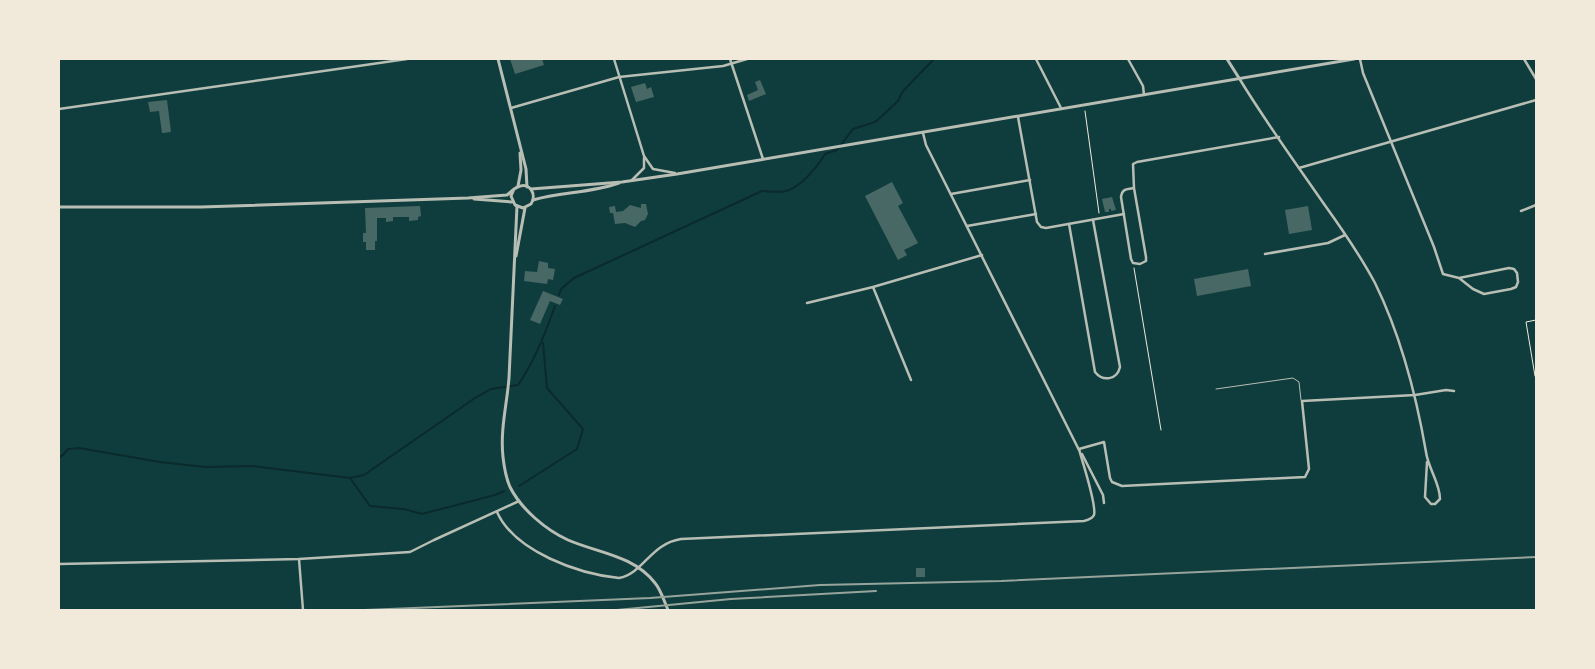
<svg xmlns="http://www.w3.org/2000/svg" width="1595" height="669" font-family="Jost,sans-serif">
<rect width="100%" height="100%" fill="#0f3d3e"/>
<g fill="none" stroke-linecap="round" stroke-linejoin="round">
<g stroke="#0a2a2b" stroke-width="2">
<path d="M 559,295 L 561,289 L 574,278 L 762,191 C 769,191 779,193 786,191 C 800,188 818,166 825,154 L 837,150 L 853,129 L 875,122 L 882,116 L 898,101 L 903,91 L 934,59"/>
<path d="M 59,457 L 63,455 L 68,449 L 79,448 L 160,462 L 205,467 L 251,466 L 350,478 L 364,475 L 475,398 L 491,389 L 518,385 C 535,360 545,334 555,306"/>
<polyline points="350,478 370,506 404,509 422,514 495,495 504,491"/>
<polyline points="519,486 577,449 583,429 547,388 543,343"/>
</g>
</g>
<g fill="#486865">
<polygon points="510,59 542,59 544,65 515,74"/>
<polygon points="760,80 766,94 749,101 747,95 758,90 755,82"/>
<polygon points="645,83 647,89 651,87 654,97 636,102 631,87"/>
<polygon points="167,100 171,132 162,133 159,111 150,112 148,102"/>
<polygon points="892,182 903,203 898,206 918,243 904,250 907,255 898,260 865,196"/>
<polygon points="1112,197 1116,210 1111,211 1111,209 1109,209 1109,212 1105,212 1102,199"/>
<polygon points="641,204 646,204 648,214 645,220 641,221 635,227 625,223 615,224 613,213 610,213 609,207 615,206 616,212 623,211 630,205 641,208"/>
<polygon points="420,206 421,216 418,217 418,220 409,221 409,217 393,217 393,221 386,222 386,218 377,218 377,241 375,241 375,250 366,250 366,242 363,242 363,233 366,233 365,208"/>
<polygon points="1308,206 1312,230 1289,234 1285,210"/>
<polygon points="539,261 548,263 548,268 555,269 553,280 548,279 547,284 524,281 525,271 537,272"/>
<polygon points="1248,269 1251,286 1197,296 1194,279"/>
<polygon points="543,291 563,299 560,305 550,301 540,324 530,320"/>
<rect x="916" y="568" width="9" height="9"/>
</g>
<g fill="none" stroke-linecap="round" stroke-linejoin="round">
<g stroke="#f1e9da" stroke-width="1">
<polyline points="1085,111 1099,213"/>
<polyline points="1134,268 1161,430"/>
<polyline points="1535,376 1526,322 1536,320"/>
</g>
<polyline stroke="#b8beb3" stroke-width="1" points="1216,389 1293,378 1299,382 1301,400"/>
<g stroke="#b8beb3" stroke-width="2.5">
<polyline points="614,59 644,156 653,169 675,173"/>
<polyline points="730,59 763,159"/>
<polyline points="1036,59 1061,108"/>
<polyline points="1128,59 1143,86 1144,95"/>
<polyline points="1360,59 1363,73 1434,247 1443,274 1459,278 1473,289 1484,294 1511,289 1516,287 1518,282 1517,273 1514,269 1509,268 1459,278"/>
<polyline points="1524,59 1536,79"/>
<path d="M 1239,78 C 1265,121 1295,162 1324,204 C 1342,229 1360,255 1375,283 C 1401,336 1416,394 1426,452 C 1428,468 1440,483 1440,499 L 1435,504 L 1431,504 L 1425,497 L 1427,462"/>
<polyline points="511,108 619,77 723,66 747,59"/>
<polyline points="59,109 407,59"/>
<polyline points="1018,117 1037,222 1041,227 1046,228 1124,214"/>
<polyline points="923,133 926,145 1079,450"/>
<polyline points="1299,168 1536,100"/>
<polyline points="632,180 644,168 644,158"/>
<path d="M 1134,188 C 1126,189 1122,189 1121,197 L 1131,259 L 1133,263 L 1140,264 L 1146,261 L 1146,257 L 1134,188 L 1133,164 L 1137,162 L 1279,137"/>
<polyline points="951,194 1030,180"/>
<polyline points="1521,211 1536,205"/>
<path d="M 1069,224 L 1095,372 C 1103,382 1117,380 1120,367 L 1093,220"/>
<polyline points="967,226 1036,214"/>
<polyline points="1265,254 1328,243 1345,235"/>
<polyline points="873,287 911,380"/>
<polyline points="807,303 873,287 982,255"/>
<polyline points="1079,449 1104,442 1110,478 1112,482 1122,486 1305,477 1309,469 1302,401 1415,395 1446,390 1454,391"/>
<polyline points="1082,454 1103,495 1104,503"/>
<path d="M 497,512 C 515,552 579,574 619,578 C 644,573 650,544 681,539 L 1084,521 C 1088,520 1092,519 1094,515 C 1097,505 1082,461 1079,449"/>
<polyline points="299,559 303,610"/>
<polyline points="59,564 299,559 410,552 434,540 519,501"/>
</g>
<g stroke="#b8beb3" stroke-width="3">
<polyline points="498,59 526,169 527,187"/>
<polyline points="1227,59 1239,78"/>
<polyline points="518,186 521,170 520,153"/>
<polyline points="531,189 622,182 677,174 1354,59"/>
<polyline points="474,199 512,202"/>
<path d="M 533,200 C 561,192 591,193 619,183"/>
<path d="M 517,206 L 509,378 C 507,404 500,430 503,457 C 504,466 506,478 510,487 C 521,509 546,530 568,540 C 598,553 633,555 655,583 C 661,590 664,601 668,610"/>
<path d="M 59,207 L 201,207 L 468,198 L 507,195 C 511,192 514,188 518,187 C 530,181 537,195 531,204 L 523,208 L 515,205 L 511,196 L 514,189"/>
<polyline points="516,256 525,208"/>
</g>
<g stroke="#97a49c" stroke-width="2">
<polyline points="365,610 650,598 820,585 1001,581 1536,557"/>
<polyline points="617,610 731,599 876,591"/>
</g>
</g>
<rect width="1595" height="669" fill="none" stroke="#f1e9da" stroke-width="120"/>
</svg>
